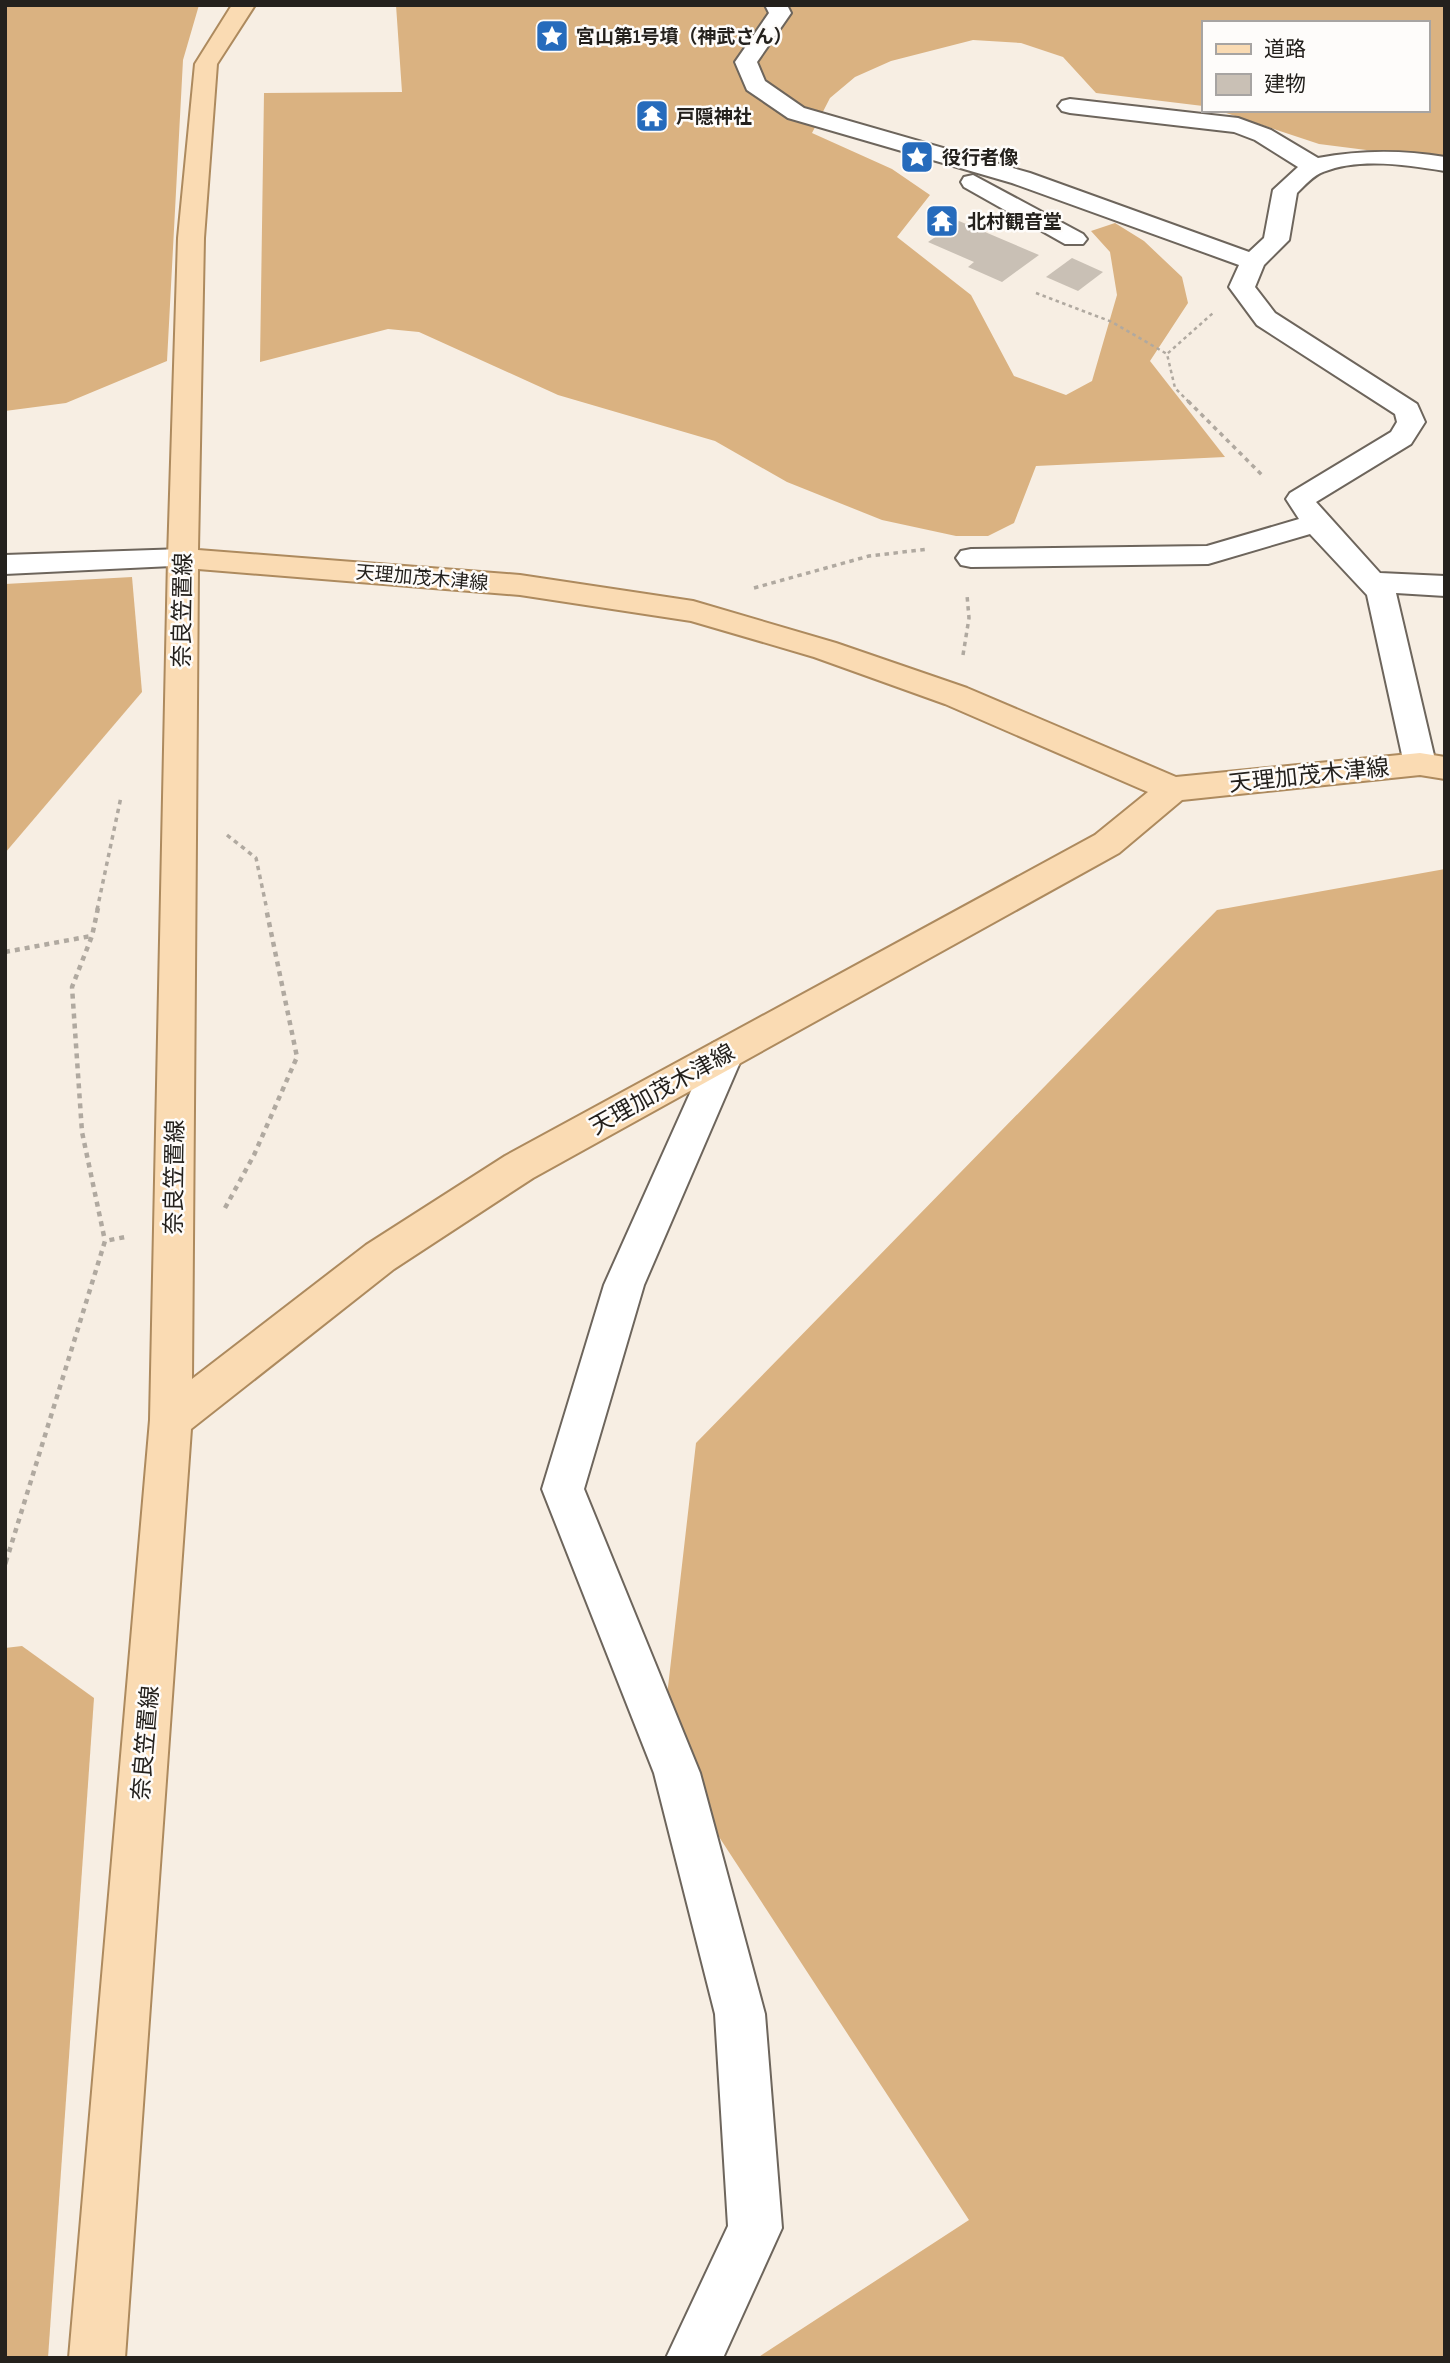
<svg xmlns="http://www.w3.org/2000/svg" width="1450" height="2363" font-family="'Sofia Sans Condensed','Noto Sans JP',sans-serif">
<rect width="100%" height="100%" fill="#f7eee3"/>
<g fill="#dab281">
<polygon points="5,5 199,5 183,60 167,361 66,403 5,411"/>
<polygon points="396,5 1445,5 1445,160 1319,144 1217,110 1427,110 1427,23 1203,23 1203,106 1096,93 1063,57 1021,43 973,40 891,61 855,77 830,98 812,133 892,169 930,195 897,237 971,295 1014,376 1066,395 1092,381 1117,295 1110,252 1091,231 1115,223 1144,241 1182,277 1188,303 1150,361 1225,457 1036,466 1014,523 988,536 956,536 882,520 787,482 715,441 558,395 419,332 388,329 260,362 264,93 402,92"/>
<polygon points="132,577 142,692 5,853 5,584"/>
<polygon points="1445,869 1445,2358 757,2358 969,2220 661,1748 696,1443 1217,910"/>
<polygon points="22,1646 94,1698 48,2358 5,2358 5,1648"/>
</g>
<g fill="#c9c0b5">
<polygon points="941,215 952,220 942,227 931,222"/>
<polygon points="959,221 1039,255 1002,282 968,267 974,262 928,242"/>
<polygon points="1072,258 1103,272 1078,291 1046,277"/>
</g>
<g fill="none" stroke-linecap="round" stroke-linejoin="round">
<defs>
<g id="minor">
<path d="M 765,5 L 787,5 L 791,13 L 757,62 L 765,81 L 804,108 L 1030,173 L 1249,252 L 1264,238 L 1273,190 L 1298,167 L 1255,140 L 1234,132 L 1070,113 L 1062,111 L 1058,106 L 1062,101 L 1070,99 L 1238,118 L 1271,130 L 1318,158 C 1362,150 1401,150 1445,157 L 1445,171 C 1408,165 1359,157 1323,172 C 1314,175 1304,186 1297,193 L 1289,240 L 1264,265 L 1255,287 L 1275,313 L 1417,404 L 1425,422 L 1411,444 L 1316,502 L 1380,573 L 1445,576 L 1445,596 L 1396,593 L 1436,764 L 1432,772 L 1420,775 L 1408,772 L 1404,764 L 1367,595 L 1310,534 L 1208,564 L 971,567 L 961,565 L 956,558 L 961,551 L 971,549 L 1207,546 L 1299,519 L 1286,499 L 1290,493 L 1391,432 L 1397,422 L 1395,414 L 1257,325 L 1229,287 L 1239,265 L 1012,183 L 788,118 L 747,90 L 735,62 L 769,13 Z"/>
<polygon points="973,175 1083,234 1087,239 1083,244 1065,244 964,187 961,182 964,177"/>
<polygon points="183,549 193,551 198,558 193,565 5,574 5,555"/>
<polygon points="726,1039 739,1043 744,1053 644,1285 584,1489 700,1773 765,2014 782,2228 723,2358 666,2358 728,2226 715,2014 654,1773 542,1489 604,1285 708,1053 713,1043"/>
</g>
<path id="primary" d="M 232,5 L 255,5 L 217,64 L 204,238 L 198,550 L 520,575 L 693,601 L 836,643 L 967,688 L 1176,777 L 1420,753 L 1445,757 L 1445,779 L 1420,775 L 1182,800 L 1119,853 L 533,1178 L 394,1269 L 191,1429 L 125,2358 L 69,2358 L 150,1420 L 168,558 L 178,238 L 195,64 ZM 198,569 L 520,595 L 691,621 L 814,657 L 945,704 L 1148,792 L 1095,835 L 505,1156 L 366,1245 L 192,1379 Z"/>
</defs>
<use href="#minor" stroke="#6d655c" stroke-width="4"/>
<use href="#primary" stroke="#ad8a5e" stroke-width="4"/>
<g stroke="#b0a9a0" stroke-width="2.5" stroke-dasharray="3.5 3.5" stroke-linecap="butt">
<polyline points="1036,293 1112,322 1167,354"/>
<polyline points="1189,402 1175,388 1167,354 1213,313"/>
</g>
<g stroke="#b0a9a0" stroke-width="3.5" stroke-dasharray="4.5 4.5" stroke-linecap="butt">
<polyline points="1188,401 1264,477"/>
<polyline points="754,588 869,556 929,549"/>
<polyline points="963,655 969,618 967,595"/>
<polyline points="227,835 256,858 267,910"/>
<polyline points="97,910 121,797"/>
</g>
<g stroke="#b0a9a0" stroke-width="4.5" stroke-dasharray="5 5" stroke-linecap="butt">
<polyline points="98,908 92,936 72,987 82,1132 105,1241"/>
<polyline points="5,952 91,936"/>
<polyline points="225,1208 254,1155 297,1057 266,908"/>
<polyline points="9,1552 105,1241 125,1237"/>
</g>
<polyline stroke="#b0a9a0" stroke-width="5" stroke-dasharray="7 7" stroke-linecap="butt" points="5,1564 9,1550"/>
<use href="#minor" fill="#fff" fill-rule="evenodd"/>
<use href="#primary" fill="#fadbb3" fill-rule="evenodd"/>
</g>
<defs>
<symbol id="sight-square" viewBox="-11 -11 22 22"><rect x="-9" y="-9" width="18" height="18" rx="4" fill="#266bbc" stroke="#fefcfa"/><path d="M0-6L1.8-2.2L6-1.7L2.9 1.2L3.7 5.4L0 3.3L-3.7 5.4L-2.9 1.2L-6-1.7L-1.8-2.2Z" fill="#fff"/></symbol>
<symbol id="temple-square" viewBox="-11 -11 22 22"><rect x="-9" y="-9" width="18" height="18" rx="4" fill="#266bbc" stroke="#fefcfa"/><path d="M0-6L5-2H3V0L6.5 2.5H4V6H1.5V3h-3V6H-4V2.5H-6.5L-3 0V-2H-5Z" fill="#fff"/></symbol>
</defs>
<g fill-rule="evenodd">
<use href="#sight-square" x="533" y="17" width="38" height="38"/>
<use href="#temple-square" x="633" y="97" width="38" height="38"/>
<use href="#sight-square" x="898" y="138" width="38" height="38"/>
<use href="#temple-square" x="923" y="202" width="38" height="38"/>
</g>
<g text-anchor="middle" stroke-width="5" stroke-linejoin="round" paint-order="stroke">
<g font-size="19" font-weight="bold" fill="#24211d" stroke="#fefcfa" text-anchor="start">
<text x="576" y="43">宮山第1号墳（神武さん）</text>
<text x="676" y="123">戸隠神社</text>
<text x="942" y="164">役行者像</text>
<text x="967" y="228">北村観音堂</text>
</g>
<g font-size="19" fill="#24211d" stroke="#fefcfa">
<text transform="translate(422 577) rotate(5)" y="7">天理加茂木津線</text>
</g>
<g font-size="23" fill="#24211d" stroke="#fefcfa">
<text transform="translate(182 610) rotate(-89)" y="8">奈良笠置線</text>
<text transform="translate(1309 775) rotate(-6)" y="8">天理加茂木津線</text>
<text transform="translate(662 1089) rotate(-29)" y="8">天理加茂木津線</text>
<text transform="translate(174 1177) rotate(-89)" y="8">奈良笠置線</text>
<text transform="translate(145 1743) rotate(-85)" y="8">奈良笠置線</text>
</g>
</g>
<rect width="1450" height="2363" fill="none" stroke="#24211d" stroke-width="14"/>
<rect x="1202" y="21" width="228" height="91" fill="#fefcfa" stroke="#a7a4a2" stroke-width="2"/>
<rect x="1216" y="44" width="35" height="10" fill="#fadbb3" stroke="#a7a4a2" stroke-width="2"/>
<text x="1264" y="56" font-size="21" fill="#24211d">道路</text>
<rect x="1216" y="74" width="35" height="21" fill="#c9c0b5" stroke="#a7a4a2" stroke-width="2"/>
<text x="1264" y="91" font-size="21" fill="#24211d">建物</text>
</svg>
